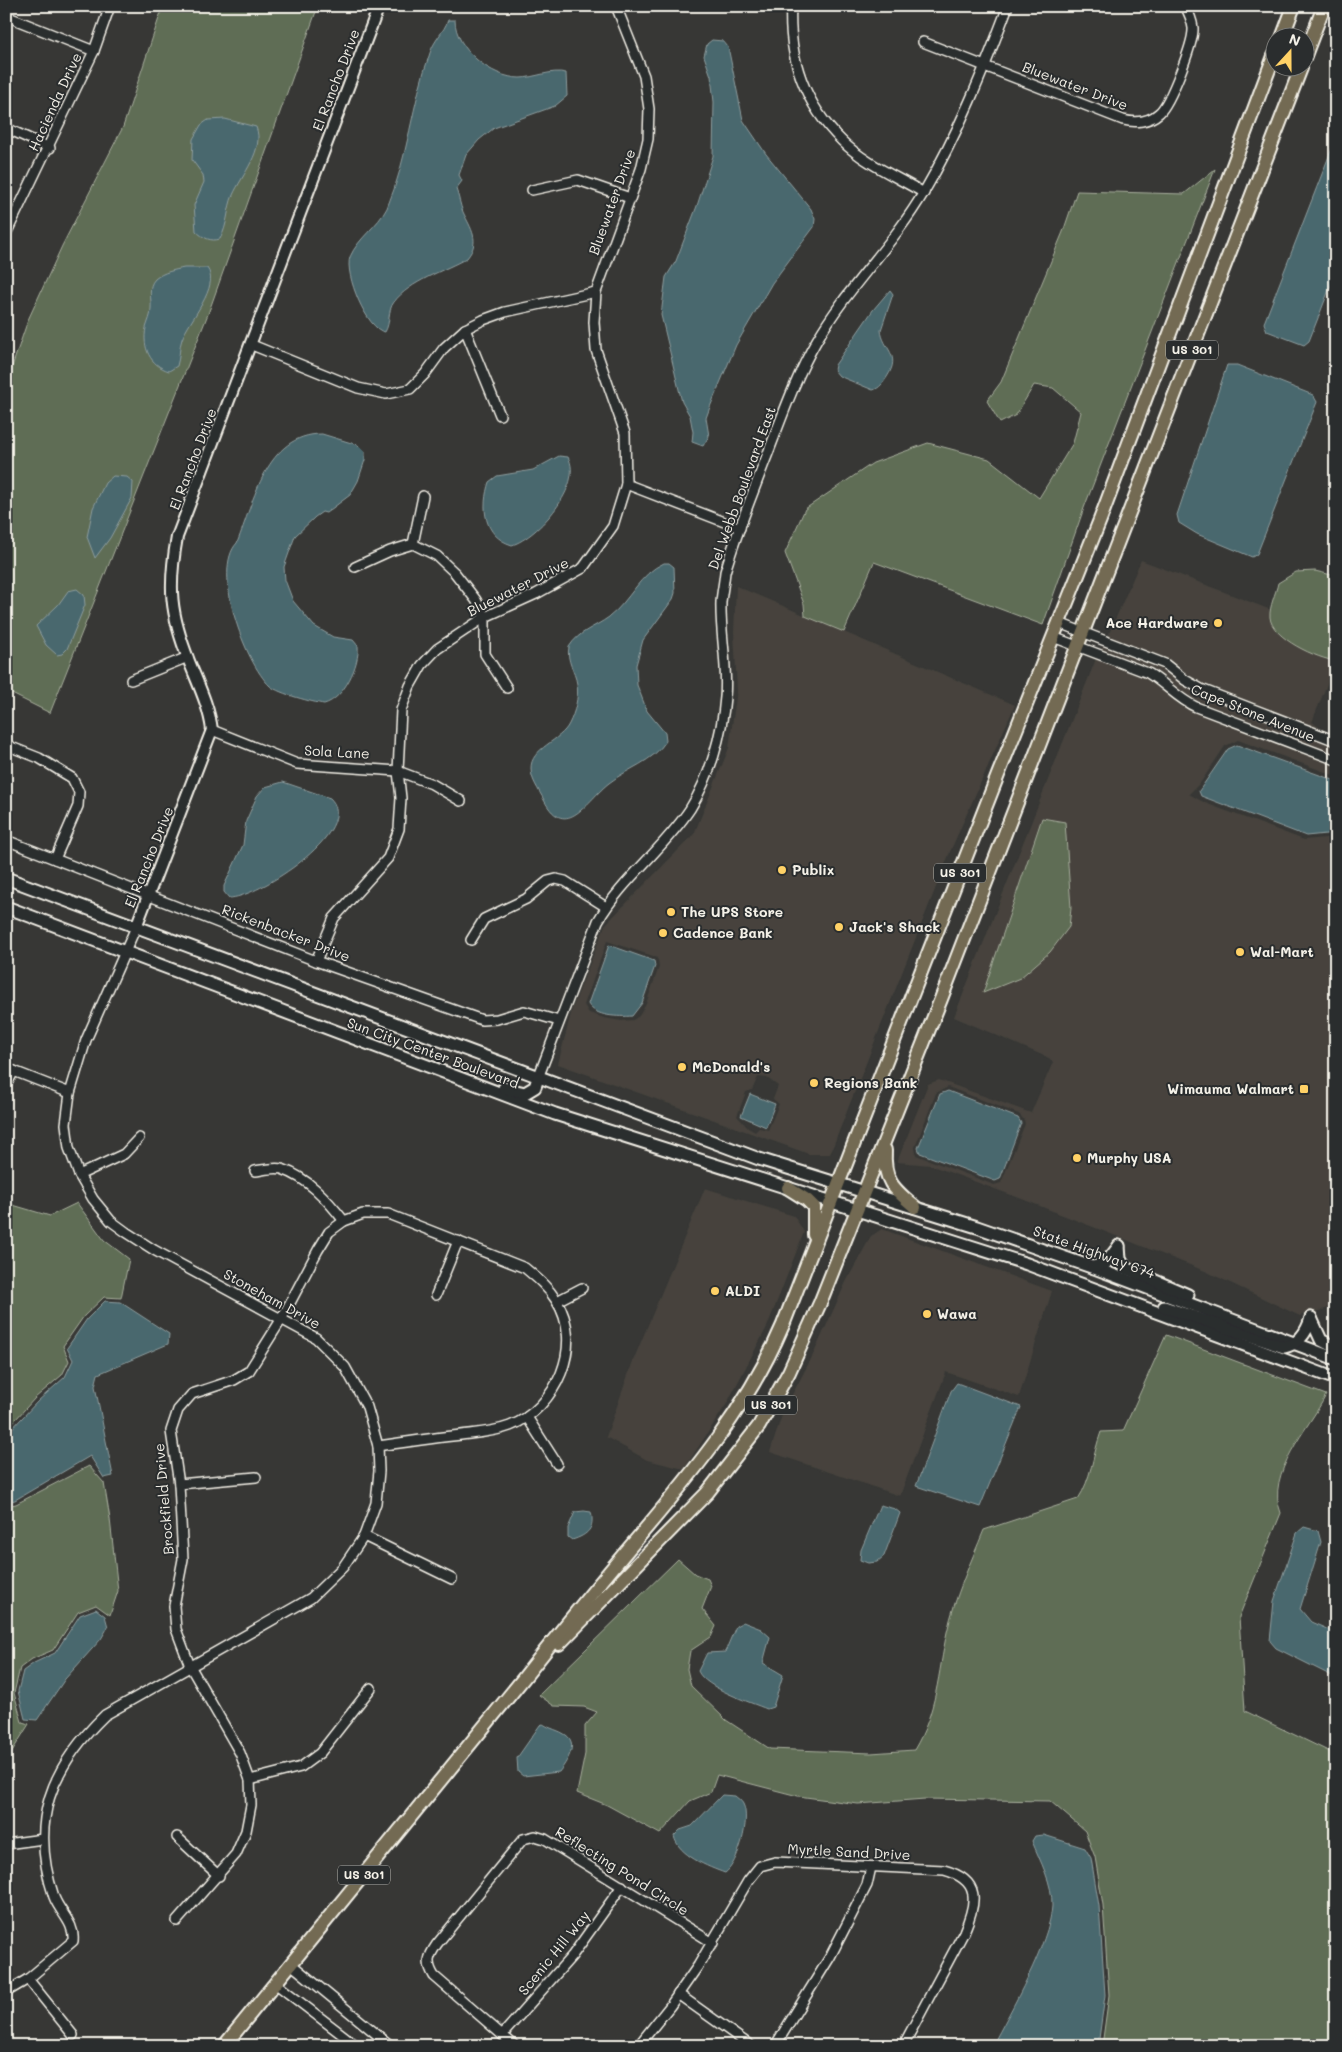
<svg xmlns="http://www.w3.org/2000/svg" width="1342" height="2052" font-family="Mali,sans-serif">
<rect width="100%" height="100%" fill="#373735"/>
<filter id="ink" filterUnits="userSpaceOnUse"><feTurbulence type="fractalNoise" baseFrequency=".02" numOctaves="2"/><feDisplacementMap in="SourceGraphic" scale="10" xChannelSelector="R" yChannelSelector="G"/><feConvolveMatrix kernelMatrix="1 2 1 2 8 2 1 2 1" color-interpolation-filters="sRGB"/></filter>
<g filter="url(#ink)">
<g fill="#46433d" fill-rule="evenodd">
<polygon points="1141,560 1271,610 1270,618 1276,631 1290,642 1333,661 1333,669 1312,722 1325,731 1203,685 1167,659 1108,636"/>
<path d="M 736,586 L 1015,705 L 950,852 L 830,1154 L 809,1154 L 558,1064 L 572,1009 L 605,925 L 694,834 L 729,748 L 737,690 L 734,632 ZM 607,941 L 656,957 L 658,960 L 659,967 L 646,1004 L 639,1016 L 633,1020 L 621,1021 L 604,1018 L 589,1013 L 584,1005 ZM 758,1077 L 767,1078 L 778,1086 L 773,1099 L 779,1104 L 768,1130 L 759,1128 L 755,1132 L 748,1128 L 737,1116 L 746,1092 L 752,1090 Z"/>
<polygon points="1104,645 1163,668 1183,685 1199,694 1336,746 1336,755 1187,697 1164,677 1151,669 1101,650"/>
<path d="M 1096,659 L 1146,678 L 1158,685 L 1181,706 L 1194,712 L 1336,766 L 1336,776 L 1238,740 L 1225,746 L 1201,782 L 1189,794 L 1205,803 L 1304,840 L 1336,837 L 1336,1306 L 1315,1312 L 1311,1311 L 1300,1316 L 1205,1271 L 1022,1199 L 930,1165 L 897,1162 L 928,1084 L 939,1080 L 1031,1113 L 1053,1062 L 1049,1058 L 954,1017 ZM 1042,818 L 1064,822 L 1071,908 L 1069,927 L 1060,938 L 984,992 ZM 948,1087 L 1019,1114 L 1024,1120 L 1025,1124 L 1001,1183 L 994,1185 L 916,1155 L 915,1147 L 936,1093 Z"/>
<polygon points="705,1188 794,1216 804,1232 767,1327 726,1405 684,1469 647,1460 606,1437 633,1361"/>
<polygon points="882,1229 1052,1291 1019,1397 946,1372 900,1496 770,1452 783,1412 813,1355 846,1282 871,1236"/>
</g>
<g fill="#5e6d55" stroke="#a9af9e">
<polygon points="163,6 318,6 208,314 50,713 6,691 6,384 28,320 62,246 123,127"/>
<polygon points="1215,169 1084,508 1043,625 874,562 844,632 805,616 804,604 785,553 805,509 873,463 928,443 989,459 1039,498 1073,443 1081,412 1053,388 1034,385 1016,415 1000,423 987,401 1001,382 1063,232 1077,191 1184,194"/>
<path d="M 1315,571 L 1336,576 L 1336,661 C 1318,659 1271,638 1270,617 C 1269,607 1276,593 1278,583 L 1296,572 Z"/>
<polygon points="1042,818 1065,822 1071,908 1069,927 1050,952 1020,978 983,993"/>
<polygon points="6,1203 50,1216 77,1203 104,1240 129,1259 121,1298 104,1297 84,1316 63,1346 69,1361 62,1375 35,1398 6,1430"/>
<path d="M 1166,1335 L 1326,1395 C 1309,1429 1265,1473 1281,1513 L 1239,1617 L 1245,1711 L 1328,1751 L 1336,1751 L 1336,2046 L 1102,2046 L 1109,1995 L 1103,1905 L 1095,1857 L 1085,1831 L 1050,1801 L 925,1799 L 858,1804 L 798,1796 L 717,1775 L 711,1792 L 690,1801 L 660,1834 L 607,1805 L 577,1793 L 585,1754 L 585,1726 L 597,1712 L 584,1707 L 554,1706 L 539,1695 L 678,1559 L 695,1574 L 708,1579 L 711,1586 L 702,1609 L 716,1626 L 711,1637 L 690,1651 L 687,1669 L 691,1686 L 726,1720 L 770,1749 L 871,1753 L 914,1750 C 937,1712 938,1674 947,1632 C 955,1596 970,1564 984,1530 L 1078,1499 C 1091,1480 1093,1454 1101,1432 L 1123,1431 Z"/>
<polygon points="89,1466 104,1483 110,1519 118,1591 110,1615 96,1605 78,1612 53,1650 32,1659 20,1668 14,1693 22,1722 29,1724 6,1761 6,1506 16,1504"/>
</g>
<g fill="#4a676e" stroke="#8e9e9f">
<path d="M 448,20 L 455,20 C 455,49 492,78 520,78 C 534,78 552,69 566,73 L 567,96 L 555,106 L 494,128 L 479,140 L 466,155 L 459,175 L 462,181 L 456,189 C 459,197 460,205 463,212 C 471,229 481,241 467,258 C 444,271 410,281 394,302 C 387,311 391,322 385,332 C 367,330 344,274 350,257 C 358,238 378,226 387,208 C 408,158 412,103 430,53 C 434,40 444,32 448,20 Z"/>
<polygon points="712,40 723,41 728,47 743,120 766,154 811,209 815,219 814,227 772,283 736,345 710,407 706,418 709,436 703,446 692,442 693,432 690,416 682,402 661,315 666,277 676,261 697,206 713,156 714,102 711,76 704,56 707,44"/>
<path d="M 225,119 L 256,127 C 265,149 242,175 233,195 C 227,209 228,225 220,239 C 211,242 203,238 196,231 L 194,205 L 204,182 L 203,175 L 192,160 L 193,139 L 201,125 L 208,120 Z"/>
<polygon points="1336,138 1336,272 1309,341 1304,345 1267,331 1264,323"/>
<path d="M 184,268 L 207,268 C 221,286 189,320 182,339 C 179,347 180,357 177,366 L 169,371 C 150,365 142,348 146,328 C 148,321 151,316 151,309 C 152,299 147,287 155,279 C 163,272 175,270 184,268 Z"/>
<path d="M 890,290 L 893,294 L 881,330 C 883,350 902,354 887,377 C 883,383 880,388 873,390 L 839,376 L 834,370 L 835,365 L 873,310 Z"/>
<polygon points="1227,365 1237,365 1313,395 1317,402 1257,554 1252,557 1197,534 1179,523 1177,515"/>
<path d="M 322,434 L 358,445 L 365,452 L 365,460 L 358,481 L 350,495 L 326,513 L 322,512 L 315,517 L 295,536 L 284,567 L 285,580 L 293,601 L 314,626 L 333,637 L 353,640 L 358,646 C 360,664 344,699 324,704 C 312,702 280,694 270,686 C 245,663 211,570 237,543 C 254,501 266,434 322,434 Z"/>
<path d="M 559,456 L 568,457 C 584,485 538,537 512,545 C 483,536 481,507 489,482 L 497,476 L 533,470 Z"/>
<polygon points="113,476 127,477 133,482 132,498 110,538 95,558 87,537 93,508 105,483"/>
<path d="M 664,563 L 669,563 L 674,567 L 675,593 L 673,599 L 643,640 L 636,665 L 637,685 L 647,711 L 665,733 L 666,741 C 653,762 628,768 609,783 C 588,799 566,842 544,800 C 539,790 531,780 531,769 C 530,748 561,741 569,724 C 575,712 579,697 577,684 C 575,671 566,661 569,647 C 579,631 594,628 609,617 C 630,601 639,574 664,563 Z"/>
<polygon points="77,589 84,595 85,605 67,649 62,654 57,655 46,645 36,626 58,605 68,591"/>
<polygon points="1237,745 1336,781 1336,833 1306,836 1201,796 1199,791 1228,749"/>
<path d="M 283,782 L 330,798 C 363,830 258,898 229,898 L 224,892 L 224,886 L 243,845 L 246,821 L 257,796 L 265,787 Z"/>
<path d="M 609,945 L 654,961 L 655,966 L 642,1003 L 632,1016 C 619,1017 595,1017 588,1004 Z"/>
<polygon points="948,1091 1018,1118 1021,1123 1000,1179 995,1181 920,1153 918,1148 940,1094"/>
<polygon points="750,1094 775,1104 766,1127 741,1116"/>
<polygon points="105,1301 120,1302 169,1334 168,1344 98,1374 95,1386 113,1476 104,1478 90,1456 15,1500 6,1502 6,1435 38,1401 65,1377 73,1360 67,1348 87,1319"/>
<polygon points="957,1383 1021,1407 980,1507 916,1486 951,1391"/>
<polygon points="880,1505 895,1509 900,1513 884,1556 877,1562 868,1563 860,1560 861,1550"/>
<path d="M 584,1511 L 591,1512 C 595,1528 588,1535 572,1540 L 568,1537 L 568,1528 L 575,1512 Z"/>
<polygon points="1304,1527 1318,1531 1321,1542 1300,1609 1311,1622 1336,1633 1336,1678 1276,1648 1270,1641 1274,1601 1297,1533"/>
<polygon points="96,1609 105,1616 108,1627 101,1639 65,1679 37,1720 25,1719 18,1691 23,1671 34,1663 55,1653 80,1615"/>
<path d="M 743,1622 L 761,1629 L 770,1637 L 763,1663 L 783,1675 L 773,1707 L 767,1709 C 750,1702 705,1688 698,1671 L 707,1653 L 725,1652 L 736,1626 Z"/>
<path d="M 543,1724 C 550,1729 559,1730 566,1735 C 579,1744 566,1763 559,1772 L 523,1776 L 518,1772 L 517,1758 L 540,1725 Z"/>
<path d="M 722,1795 L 735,1796 C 737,1798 742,1801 743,1804 C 751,1819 738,1864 725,1873 C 708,1867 678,1855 674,1836 L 680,1830 L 692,1826 Z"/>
<path d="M 1044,1835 L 1085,1848 L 1091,1858 L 1099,1906 L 1105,1995 L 1098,2046 L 992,2046 C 1010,2012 1050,1942 1052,1906 C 1053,1884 1040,1861 1032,1841 L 1035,1836 Z"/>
</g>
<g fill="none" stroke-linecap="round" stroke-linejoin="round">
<defs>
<g id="minor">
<path d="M 791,6 C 788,58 805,105 842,141 C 864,163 897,177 924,193"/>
<polyline points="6,16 94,51"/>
<path d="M 923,42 L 1123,120 C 1135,123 1149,122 1159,113 C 1170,104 1194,42 1193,28 C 1192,20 1189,13 1185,6"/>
<polyline points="6,128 50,148"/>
<polyline points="532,190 578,180 630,198"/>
<polyline points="6,234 94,51 110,6"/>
<polyline points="465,329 500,415"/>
<polyline points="252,345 358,388 386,394 410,389 425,374 444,348 465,329 483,320 505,312 596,292"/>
<polyline points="626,484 740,528"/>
<polyline points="413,544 423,496"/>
<polyline points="355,567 390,551 413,544 437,556 455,573 476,600 485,617 485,654 507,688"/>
<polyline points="1059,623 1165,664 1185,680 1201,689 1336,741"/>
<path d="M 1053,637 L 1148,673 C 1165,683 1178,699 1196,707 L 1336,760"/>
<polyline points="131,680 188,657"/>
<polyline points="212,730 297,764 398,771 432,784 461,801"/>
<polyline points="6,745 39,758 72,778 79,792 78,806 55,859"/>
<polyline points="6,840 316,961 482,1020 497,1019 524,1011 559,1021"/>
<polyline points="471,940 484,919 526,899 548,881 556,879 565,881 606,907"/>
<polyline points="316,961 334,918 388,858 399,829 401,798 398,771 401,710 410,686 422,665 437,649 485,617 536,594 583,568 613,526 626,484 625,433 596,350 594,322 596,292 641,169 648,139 649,109 644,76 616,6"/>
<polyline points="6,1068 70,1093"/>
<path d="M 538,1078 L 598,921 C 622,879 663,850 690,809 C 710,777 722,735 725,697 C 728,666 720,634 721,602 C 722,592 724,582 725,572 C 736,534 751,498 765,461 C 781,420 795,378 817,340 C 847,288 893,245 924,192 C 958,134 984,70 1008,6"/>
<polyline points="6,1085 14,1071"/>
<path d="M 255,1171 C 263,1170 274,1167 282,1169 C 308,1178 327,1199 344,1221"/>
<polyline points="79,1175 124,1154 139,1138"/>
<polyline points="436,1295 458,1241"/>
<polyline points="557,1301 582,1288"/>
<polyline points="527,1417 557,1464"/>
<polyline points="179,1484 256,1477"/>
<polyline points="364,1536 452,1579"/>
<polyline points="250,1780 301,1767 320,1753 371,1688"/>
<polyline points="177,1837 219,1876"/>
<polyline points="6,1844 43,1839"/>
<path d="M 177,1921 L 236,1854 L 246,1831 L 251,1805 L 250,1780 L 240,1753 L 190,1666 L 176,1629 L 174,1606 L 183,1559 L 179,1484 L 171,1431 L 178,1410 L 192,1394 L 234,1380 L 249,1371 L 281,1320 L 318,1250 L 329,1232 L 344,1221 L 363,1214 L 388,1214 L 525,1268 C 537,1278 548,1287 556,1300 C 585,1345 556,1408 510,1426 C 494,1432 477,1433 461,1435 C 433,1438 406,1442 378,1446"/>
<polyline points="291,1964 391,2046"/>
<polyline points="28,1979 73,2035"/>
<polyline points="275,1983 357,2046"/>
<path d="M 6,1992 L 28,1979 L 73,1941 C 75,1923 60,1913 54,1897 C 29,1822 50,1768 105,1715 L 311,1598 L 343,1567 L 364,1536 L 376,1503 L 379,1471 L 378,1446 L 367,1407 L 345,1367 L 316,1338 L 154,1250 L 126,1232 L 111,1221 L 93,1199 L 79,1175 L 69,1148 L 66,1124 L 70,1093 L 86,1040 L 136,927"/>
<polyline points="678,1994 751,2046"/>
<polyline points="503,2034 572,1956 622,1886"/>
<path d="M 515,2046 L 434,1976 C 426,1963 428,1957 437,1944 L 523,1839 L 535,1836 L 545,1839 L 713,1943"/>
<path d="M 638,2046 L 670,2006 L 698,1966 L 748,1881 L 760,1866 L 775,1862 L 944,1870 C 981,1880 977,1902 964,1932 L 903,2046"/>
<polyline points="775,2046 830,1957 867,1885 871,1867"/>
</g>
<path id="tertiary" d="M 136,927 L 212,730 C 209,706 198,684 189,661 C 170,613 168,587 177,537 L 379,6"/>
<g id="secondary">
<polyline points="6,878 759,1159 977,1227 1097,1269 1336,1359"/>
<polyline points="6,907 555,1114 1027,1264 1336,1379"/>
<polyline points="504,1088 525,1093 535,1087 538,1078"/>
<polyline points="1119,1246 1120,1259 1125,1268 1188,1295"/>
<polyline points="1093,1267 1106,1263 1119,1246"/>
<path d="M 1164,1307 L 1284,1347 C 1299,1344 1307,1332 1311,1318"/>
<polyline points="1311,1318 1321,1340 1336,1348"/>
</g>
<g id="primary">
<polyline points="1282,38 1294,6"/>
<polyline points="1304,58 1324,6"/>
<path d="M 885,1150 C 883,1180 893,1189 915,1207"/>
<polyline points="788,1188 807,1200 814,1207 814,1235"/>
<polyline points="559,1644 707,1493 759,1426 789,1372 820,1303 941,999 1301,68"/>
<path d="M 224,2046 L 523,1679 C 560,1632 597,1586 636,1540 C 693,1473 748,1407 783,1325 L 998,775 L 1100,520 L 1274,56"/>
</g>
</defs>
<use href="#minor" stroke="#f4f1e8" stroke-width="12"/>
<use href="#tertiary" stroke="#f4f1e8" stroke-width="14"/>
<use href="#secondary" stroke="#f4f1e8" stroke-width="15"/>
<use href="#primary" stroke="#f4f1e8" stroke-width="16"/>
<use href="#minor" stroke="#2a2d2e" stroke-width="9"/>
<use href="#tertiary" stroke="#2a2d2e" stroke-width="10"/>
<use href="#secondary" stroke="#2a2d2e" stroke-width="11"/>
<use href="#primary" stroke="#736b52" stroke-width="12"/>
</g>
</g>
<g fill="#ffd166" stroke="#2a2d2e" stroke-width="2">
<circle cx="1218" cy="623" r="5"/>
<circle cx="782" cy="870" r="5"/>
<circle cx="671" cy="912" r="5"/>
<circle cx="839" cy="927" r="5"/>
<circle cx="663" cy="933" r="5"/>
<circle cx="1240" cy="952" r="5"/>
<circle cx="682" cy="1067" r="5"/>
<circle cx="814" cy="1083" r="5"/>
<rect x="1299" y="1084" width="10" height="10" rx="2.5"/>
<circle cx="1077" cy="1158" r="5"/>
<circle cx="715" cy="1291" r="5"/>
<circle cx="927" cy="1314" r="5"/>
</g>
<g text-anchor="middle" stroke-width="4" stroke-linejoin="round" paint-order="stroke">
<g fill="#2a2d2e" stroke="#b7b6b0" stroke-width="1">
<rect x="1166" y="340.5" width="52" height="19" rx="4"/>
<rect x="934" y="863.5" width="52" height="19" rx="4"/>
<rect x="745" y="1395.5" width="52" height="19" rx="4"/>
<rect x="338" y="1865.5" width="52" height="19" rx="4"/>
</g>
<g font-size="12" font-weight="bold" fill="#f4f1e8">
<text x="1192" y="354">US 301</text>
<text x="960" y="877">US 301</text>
<text x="771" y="1409">US 301</text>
<text x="364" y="1879">US 301</text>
</g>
<g font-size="14" fill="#f4f1e8" stroke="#2a2d2e">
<text transform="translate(336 80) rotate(-69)" y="5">El Rancho Drive</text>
<text transform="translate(1075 86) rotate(21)" y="5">Bluewater Drive</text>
<text transform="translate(55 102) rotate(-65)" y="5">Hacienda Drive</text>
<text transform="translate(612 202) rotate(-70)" y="5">Bluewater Drive</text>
<text transform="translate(193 459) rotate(-69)" y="5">El Rancho Drive</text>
<text transform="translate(742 488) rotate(-70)" y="5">Del Webb Boulevard East</text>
<text transform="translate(518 587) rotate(-27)" y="5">Bluewater Drive</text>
<text transform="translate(1253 713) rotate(22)" y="5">Cape Stone Avenue</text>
<text transform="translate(337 752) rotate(3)" y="5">Sola Lane</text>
<text transform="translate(149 857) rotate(-68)" y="5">El Rancho Drive</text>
<text transform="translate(286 933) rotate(21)" y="5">Rickenbacker Drive</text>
<text transform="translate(433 1053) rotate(20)" y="5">Sun City Center Boulevard</text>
<text transform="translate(1094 1252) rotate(20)" y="5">State Highway 674</text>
<text transform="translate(272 1299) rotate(29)" y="5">Stoneham Drive</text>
<text transform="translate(164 1499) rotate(-95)" y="5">Brockfield Drive</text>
<text transform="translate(849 1852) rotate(3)" y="5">Myrtle Sand Drive</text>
<text transform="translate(622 1871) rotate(32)" y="5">Reflecting Pond Circle</text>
<text transform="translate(554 1953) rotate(-51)" y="5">Scenic Hill Way</text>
</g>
<g font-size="14" font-weight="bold" fill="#f4f1e8" stroke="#2a2d2e" text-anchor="start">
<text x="1208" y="628" text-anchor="end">Ace Hardware</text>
<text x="792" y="875">Publix</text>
<text x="681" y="917">The UPS Store</text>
<text x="849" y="932">Jack's Shack</text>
<text x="673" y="938">Cadence Bank</text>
<text x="1250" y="957">Wal-Mart</text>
<text x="692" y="1072">McDonald's</text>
<text x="824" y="1088">Regions Bank</text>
<text x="1294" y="1094" text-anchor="end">Wimauma Walmart</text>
<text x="1087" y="1163">Murphy USA</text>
<text x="725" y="1296">ALDI</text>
<text x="937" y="1319">Wawa</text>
</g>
</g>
<rect width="1342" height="2052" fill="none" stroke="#2a2d2e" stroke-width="25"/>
<rect x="12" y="12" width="1317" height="2027" fill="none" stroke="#f4f1e8" stroke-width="2" filter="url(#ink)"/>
<g transform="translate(1290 52) rotate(21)"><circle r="24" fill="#2a2d2e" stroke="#7b7b78"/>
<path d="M0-4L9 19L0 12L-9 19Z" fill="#ffd166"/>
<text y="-8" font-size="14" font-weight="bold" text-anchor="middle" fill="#f4f1e8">N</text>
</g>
</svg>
